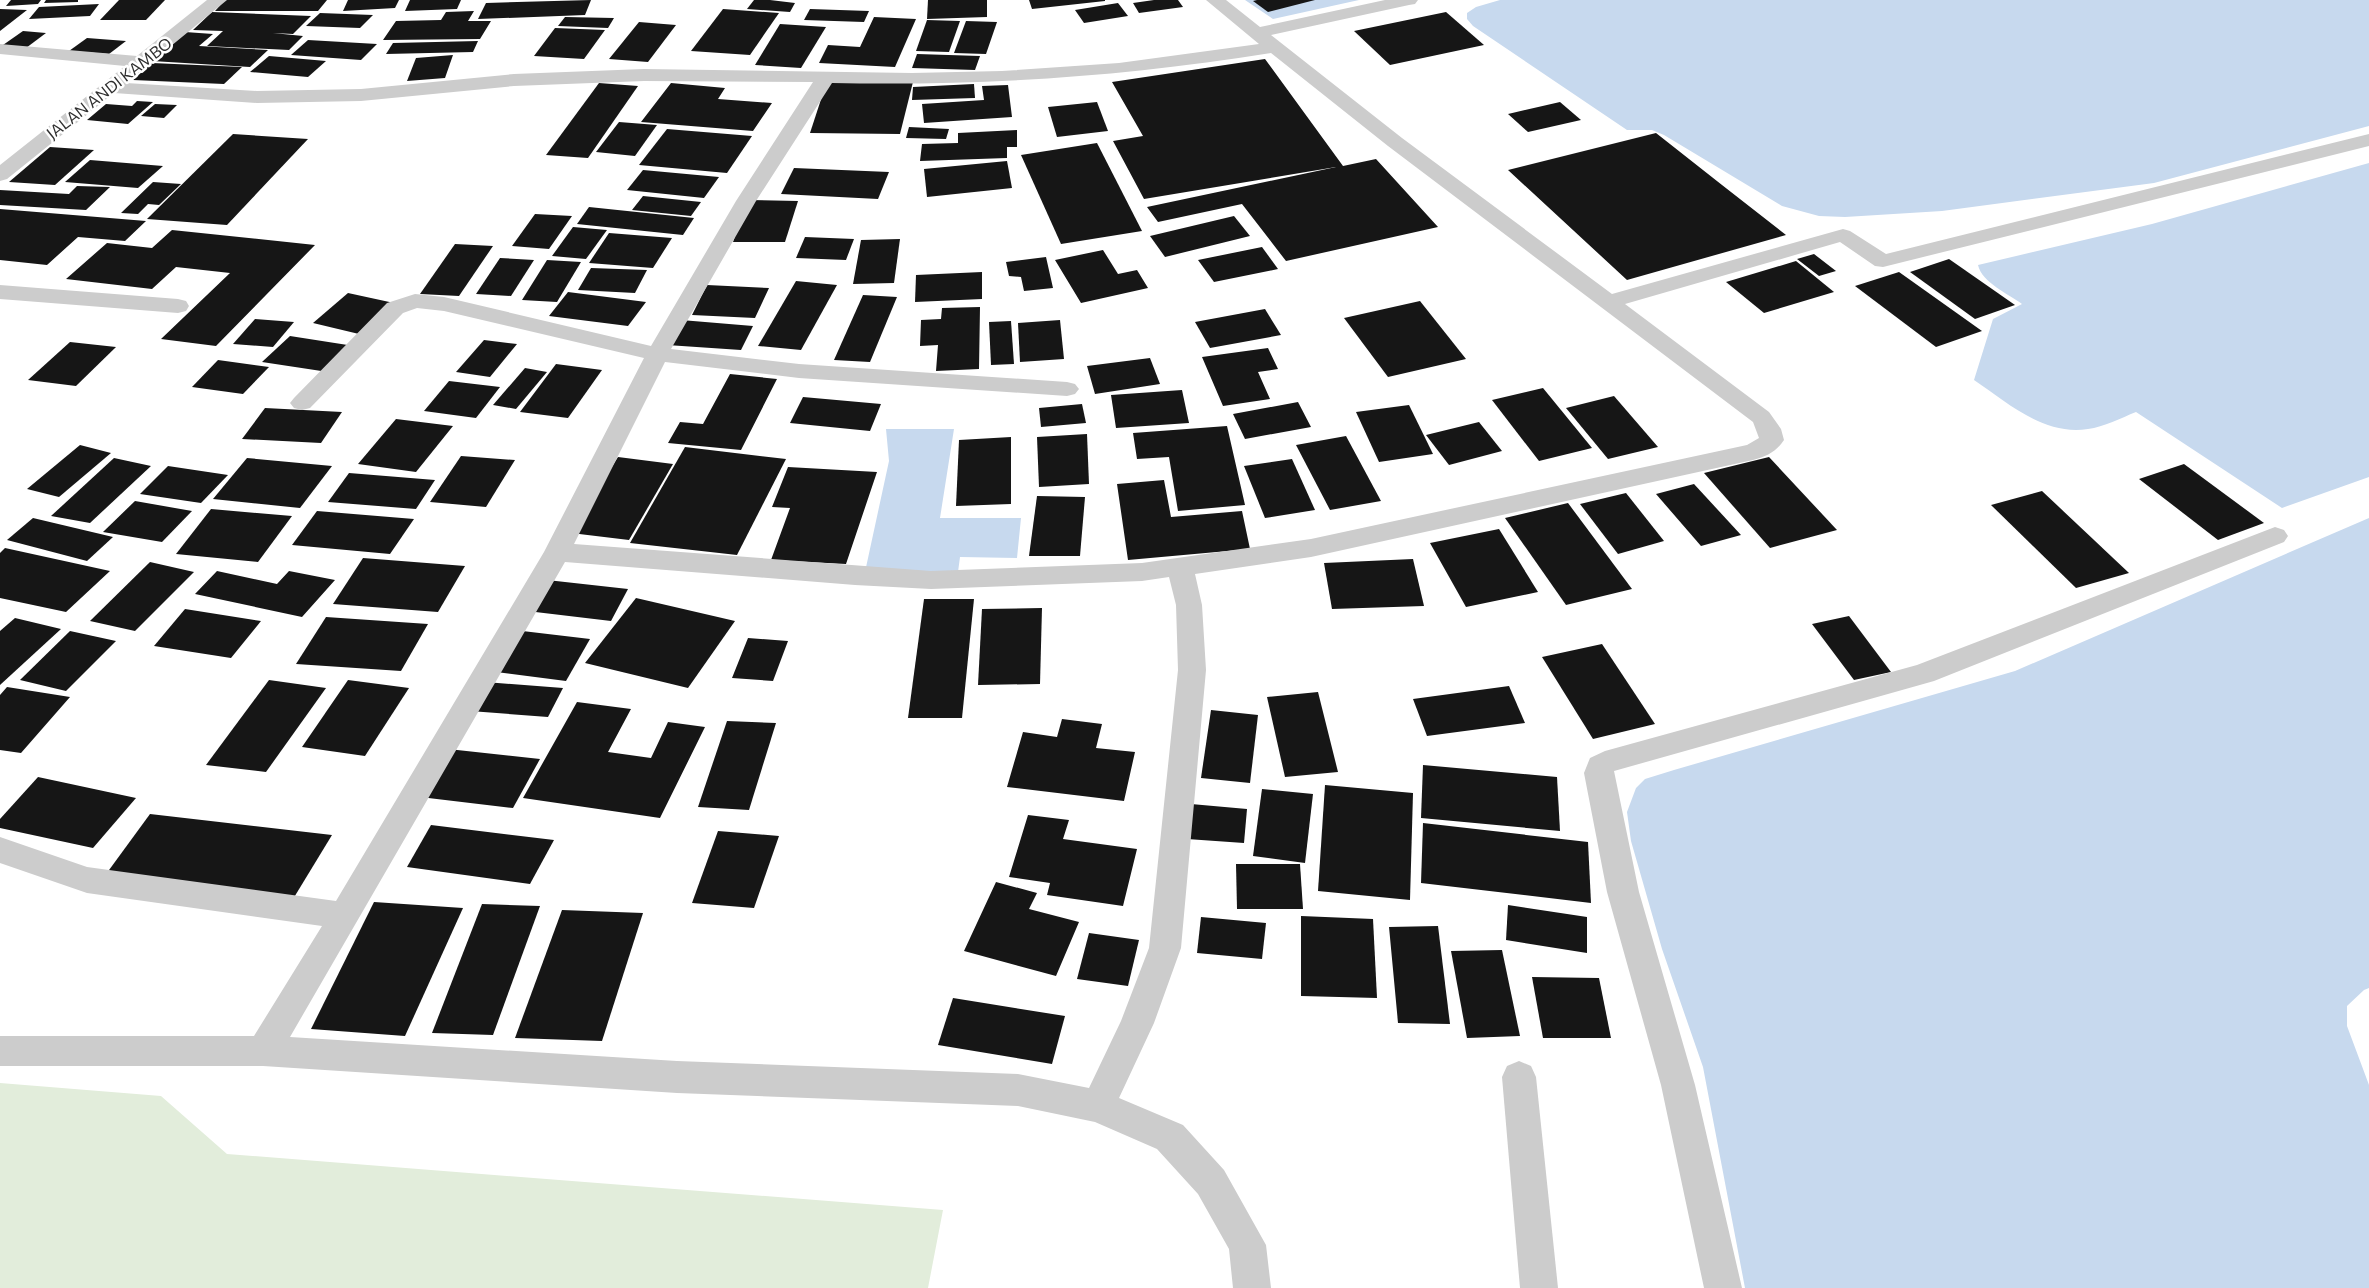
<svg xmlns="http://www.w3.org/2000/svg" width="2369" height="1288" font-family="Commissioner,sans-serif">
<rect width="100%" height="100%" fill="#fff"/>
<polygon fill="#e2eddb" points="0,1083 161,1096 227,1154 943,1210 928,1288 0,1288"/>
<g fill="#c7d9ee">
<polygon points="1245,0 1359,0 1273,19"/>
<polygon points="1500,0 2369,0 2369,126 2154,183 1942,211 1845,217 1819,216 1782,206 1664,135 1652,130 1627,130 1473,26 1467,19 1467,13 1476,7"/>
<path d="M 2369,163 L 2369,477 L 2282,508 L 2136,412 C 2121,418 2104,427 2088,429 C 2044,436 2008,403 1974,380 L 1993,319 L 2022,304 C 2009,294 1982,283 1978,265 L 2152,224 Z"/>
<polygon points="886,429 954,429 940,518 1021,518 1017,558 960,557 958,572 865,572 889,461"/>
<polygon points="2369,518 2369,988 2364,990 2347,1006 2347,1026 2369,1085 2369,1288 1745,1288 1703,1067 1662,949 1631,841 1627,812 1636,788 1645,779 1674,770 2015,671"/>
</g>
<g fill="#161616">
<polygon points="11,0 41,0 38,4 6,6"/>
<polygon points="46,0 78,0 78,2 44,3"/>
<polygon points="119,0 165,0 146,20 100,20"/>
<polygon points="225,0 327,0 318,11 215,11"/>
<polygon points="348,0 399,0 395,8 343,11"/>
<polygon points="410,0 461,0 457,9 405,11"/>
<polygon points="591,0 585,15 478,19 486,3"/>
<polygon points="754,0 770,0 795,3 790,12 747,9"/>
<polygon points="928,0 987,0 987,17 927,19"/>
<polygon points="1029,0 1105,0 1105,1 1032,9"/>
<polygon points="1154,0 1178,0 1183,7 1139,13 1133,3"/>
<polygon points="1315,0 1268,12 1253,1 1257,0"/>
<polygon points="1118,3 1128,16 1084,23 1075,10"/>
<polygon points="99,4 90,16 29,19 39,7"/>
<polygon points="0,9 27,10 0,31"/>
<polygon points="723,9 779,13 750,55 691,51"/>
<polygon points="810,9 869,11 864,22 804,20"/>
<polygon points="474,11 468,21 491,21 480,39 383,40 396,21 441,20 446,12"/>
<polygon points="212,12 311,16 293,34 273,33 303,36 289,50 207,46 223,31 193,30"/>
<polygon points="1446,12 1484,45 1390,65 1354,31"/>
<polygon points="320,13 373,15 360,28 306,26"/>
<polygon points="565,17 614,18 608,28 558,26"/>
<polygon points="874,17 916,19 895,67 819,63 828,45 860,47"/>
<polygon points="927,20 960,21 949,52 916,51"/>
<polygon points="966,21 997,22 986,54 954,53"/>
<polygon points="639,22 676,25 648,62 609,59"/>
<polygon points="780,24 826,27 801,68 755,65"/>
<polygon points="555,28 605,30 584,59 534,56"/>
<polygon points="23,31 46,33 26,48 3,45"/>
<polygon points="185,32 213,34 199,46 268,50 250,67 152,61"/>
<polygon points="87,38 126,41 109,54 69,51"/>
<polygon points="308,40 377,44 361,60 291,55"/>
<polygon points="478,41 473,52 386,54 393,43"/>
<polygon points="917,54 980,56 975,70 912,68"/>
<polygon points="453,55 445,78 407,81 416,58"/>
<polygon points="269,56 326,61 308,77 250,72"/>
<polygon points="1265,59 1343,166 1376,159 1438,227 1286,261 1242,204 1158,222 1147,207 1336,167 1144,199 1113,141 1143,136 1112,82"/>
<polygon points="152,63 242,67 224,84 133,80"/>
<polygon points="827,81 913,82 900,134 810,133"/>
<polygon points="599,83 638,86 588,158 546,155"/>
<polygon points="671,83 725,88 718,99 772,103 753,131 641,122"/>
<polygon points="974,84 975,98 912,100 913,87"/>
<polygon points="1008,85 1012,117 924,123 922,104 984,100 982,86"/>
<polygon points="137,101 153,102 128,124 87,120 106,104 132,106"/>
<polygon points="1097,102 1108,131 1057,137 1048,107"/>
<polygon points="1560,102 1581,120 1528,132 1508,114"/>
<polygon points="155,104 177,105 164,118 141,116"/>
<polygon points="619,122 657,125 635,156 596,152"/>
<polygon points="909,127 949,129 946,139 906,138"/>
<polygon points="667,129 752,136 727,173 639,165"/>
<polygon points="1017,130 1017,147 1007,147 1007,158 920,161 922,144 958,143 958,133"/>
<polygon points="1656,133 1722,185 1786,235 1627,280 1508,170"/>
<polygon points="233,134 308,139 227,225 147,219"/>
<polygon points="1097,143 1142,231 1061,244 1021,155"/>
<polygon points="50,147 94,150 55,185 9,182"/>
<polygon points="90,160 163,166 138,188 65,182"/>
<polygon points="1007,161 1012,188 927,197 924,169"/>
<polygon points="794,168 889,172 878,199 781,194"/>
<polygon points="643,170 719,177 704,198 627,190"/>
<polygon points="153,182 181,184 159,205 148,204 138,214 121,213"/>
<polygon points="77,186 110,187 86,210 0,205 0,190 69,194"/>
<polygon points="643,196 701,202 691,216 632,210"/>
<polygon points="748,200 798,201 785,242 733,242"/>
<polygon points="589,207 694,218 683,235 577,224"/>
<polygon points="0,209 146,221 125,241 78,237 47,265 0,260"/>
<polygon points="535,214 572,216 549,249 512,246"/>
<polygon points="1234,216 1250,236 1165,257 1150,236"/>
<polygon points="573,227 607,230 586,259 552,256"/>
<polygon points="172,230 315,245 216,346 161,339 230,273 176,267 152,289 66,279 107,243 152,248"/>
<polygon points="609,233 672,238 653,268 589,263"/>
<polygon points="805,237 854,239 846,260 796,258"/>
<polygon points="900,239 894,283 853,284 861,240"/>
<polygon points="455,244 493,246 459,296 420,294"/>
<polygon points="1262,247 1278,269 1214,282 1198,260"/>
<polygon points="1103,250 1118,274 1137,270 1148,288 1081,303 1055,260"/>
<polygon points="1814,254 1836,271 1819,276 1797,259"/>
<polygon points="1046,257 1053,288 1024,291 1021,277 1009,276 1006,262"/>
<polygon points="500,258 534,260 511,296 476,294"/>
<polygon points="1949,259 2015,305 1975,319 1910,272"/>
<polygon points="547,260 581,262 557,302 522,300"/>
<polygon points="1796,261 1834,292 1764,313 1726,282"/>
<polygon points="591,268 647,270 635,293 578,290"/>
<polygon points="982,272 982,299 915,302 916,275"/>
<polygon points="1899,272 1982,331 1936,347 1855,286"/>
<polygon points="796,281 837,285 801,350 758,346"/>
<polygon points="707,285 769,288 755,318 692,315"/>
<polygon points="568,292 646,302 628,326 549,316"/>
<polygon points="348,293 394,303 359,334 313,323"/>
<polygon points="863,295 897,297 870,362 834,360"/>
<polygon points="1420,301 1466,359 1388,377 1344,318"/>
<polygon points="980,307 979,369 936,371 938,345 920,346 921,320 941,319 942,308"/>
<polygon points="1265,309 1281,335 1210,348 1195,322"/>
<polygon points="255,319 294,322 273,347 233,344"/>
<polygon points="681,320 753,326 741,350 667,345"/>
<polygon points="1060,320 1064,359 1020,362 1018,323"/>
<polygon points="1011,321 1014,364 991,365 989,322"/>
<polygon points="290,336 354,346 328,372 262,362"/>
<polygon points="484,340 517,344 490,377 456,372"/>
<polygon points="70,342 116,347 76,386 28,380"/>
<polygon points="1268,348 1278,369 1258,372 1270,399 1223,406 1202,357"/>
<polygon points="1150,358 1160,384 1095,394 1087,366"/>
<polygon points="218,360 269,367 243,394 192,387"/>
<polygon points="556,364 602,370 568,418 520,412"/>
<polygon points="525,368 547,372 516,409 493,405"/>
<polygon points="730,374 777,379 741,450 668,443 680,422 703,424"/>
<polygon points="449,381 500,387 476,418 424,411"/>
<polygon points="1543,388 1592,448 1539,461 1492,400"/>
<polygon points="1182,390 1189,423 1116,428 1111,395"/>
<polygon points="1614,396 1658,447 1608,459 1566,408"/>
<polygon points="803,397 881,404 870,431 790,423"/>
<polygon points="1298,402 1311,427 1245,439 1233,414"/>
<polygon points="1082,404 1086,423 1041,427 1039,408"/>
<polygon points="1409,405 1433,454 1379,462 1356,412"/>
<polygon points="265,408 342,412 321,443 242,439"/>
<polygon points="396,419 453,426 416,472 358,464"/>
<polygon points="1479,422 1502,451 1449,465 1426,435"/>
<polygon points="1227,426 1245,505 1178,511 1169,457 1137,459 1133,433"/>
<polygon points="1087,434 1089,484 1039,487 1037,437"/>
<polygon points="1346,436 1381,501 1330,510 1296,445"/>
<polygon points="1011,437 1011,504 956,506 959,440"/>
<polygon points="80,445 111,453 59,497 27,489"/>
<polygon points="685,447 786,459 737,555 630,543"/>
<polygon points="461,456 515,460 486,507 430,502"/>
<polygon points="618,457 673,464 629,540 571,533"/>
<polygon points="1769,457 1837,530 1770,548 1704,473"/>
<polygon points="114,458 151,466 90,523 51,516"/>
<polygon points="247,458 332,466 300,508 213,499"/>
<polygon points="1292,459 1315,510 1265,518 1244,466"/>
<polygon points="2184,464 2264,523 2218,540 2139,479"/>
<polygon points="168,466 228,475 201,503 140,494"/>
<polygon points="788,467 877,472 846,564 771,560 790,508 772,507"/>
<polygon points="349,473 435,480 416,509 328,502"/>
<polygon points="1164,480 1171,517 1242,511 1250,549 1128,560 1117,484"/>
<polygon points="1694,484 1741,535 1701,546 1656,494"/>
<polygon points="2042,491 2129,573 2076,588 1991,505"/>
<polygon points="1626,493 1664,541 1618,554 1580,504"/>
<polygon points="1037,496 1085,497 1080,556 1029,556"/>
<polygon points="135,501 192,511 162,542 103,532"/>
<polygon points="1568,503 1632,589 1566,605 1505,518"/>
<polygon points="211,509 292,516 258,562 176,554"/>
<polygon points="317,511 414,519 390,554 292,545"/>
<polygon points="33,518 113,537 87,561 7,540"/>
<polygon points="1499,529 1538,592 1466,607 1430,543"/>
<polygon points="5,548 110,571 66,612 0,598 0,553"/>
<polygon points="363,558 465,566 438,612 333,604"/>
<polygon points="1413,559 1424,606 1332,609 1324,563"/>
<polygon points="150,562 194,572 135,631 90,621"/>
<polygon points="217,571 277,584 289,571 335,580 302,617 195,594"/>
<polygon points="547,580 628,589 611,621 527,611"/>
<polygon points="636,598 735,621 688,688 585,663"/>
<polygon points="924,599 974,599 962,718 908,718"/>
<polygon points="1042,608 1040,684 978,685 982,609"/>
<polygon points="185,609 261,621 231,658 154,646"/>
<polygon points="1849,616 1891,672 1854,680 1812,624"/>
<polygon points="326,617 428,624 401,671 296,664"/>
<polygon points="15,618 61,629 0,685 0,631"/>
<polygon points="514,630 590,639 566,681 488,671"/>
<polygon points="70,631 116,641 66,691 20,680"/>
<polygon points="748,638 788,641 773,681 732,678"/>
<polygon points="1602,644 1655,724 1593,739 1542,657"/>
<polygon points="269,680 326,688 266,772 206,765"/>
<polygon points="348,680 409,688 365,756 302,747"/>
<polygon points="485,682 563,688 548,717 470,711"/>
<polygon points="1509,686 1525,723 1427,736 1413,699"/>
<polygon points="7,687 70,697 21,753 0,750 0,695"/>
<polygon points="1318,692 1338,772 1285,777 1267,697"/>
<polygon points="577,702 631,709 608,752 651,758 668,722 705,727 660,818 523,798"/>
<polygon points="1211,710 1258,715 1250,783 1201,778"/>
<polygon points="1062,719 1102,724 1096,748 1135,752 1124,801 1007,787 1023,732 1057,737"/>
<polygon points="727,721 776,723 749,810 698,807"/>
<polygon points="448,749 540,759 513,808 420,797"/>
<polygon points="1423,765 1557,777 1560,831 1421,818"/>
<polygon points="38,777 136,798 93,848 0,828 0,819"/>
<polygon points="1325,785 1413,793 1410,900 1318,891"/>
<polygon points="1262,789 1313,794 1305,863 1253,856"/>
<polygon points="1191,804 1247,809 1244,843 1187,839"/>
<polygon points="150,814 332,835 290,904 101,881"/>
<polygon points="1028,815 1069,820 1063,839 1137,849 1123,906 1047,895 1050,883 1009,877"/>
<polygon points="1423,823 1588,842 1591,903 1421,883"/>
<polygon points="431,825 554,840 530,884 407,867"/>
<polygon points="718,831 779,836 754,908 692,903"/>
<polygon points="1236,864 1300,864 1303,909 1237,909"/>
<polygon points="996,882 1037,893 1029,909 1079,922 1056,976 964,951"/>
<polygon points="374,902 463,908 405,1036 311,1029"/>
<polygon points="482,904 540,906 493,1035 432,1033"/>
<polygon points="1508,905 1587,917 1587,953 1506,940"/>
<polygon points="562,910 643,913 602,1041 515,1038"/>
<polygon points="1301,916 1373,919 1377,998 1301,996"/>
<polygon points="1201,917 1266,923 1262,959 1197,953"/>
<polygon points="1438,926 1450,1024 1398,1023 1389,927"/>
<polygon points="1089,933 1139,940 1128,986 1077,979"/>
<polygon points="1502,950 1520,1036 1467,1038 1451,951"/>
<polygon points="1532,977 1599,978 1611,1038 1543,1038"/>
<polygon points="953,998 1065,1016 1052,1064 938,1045"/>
</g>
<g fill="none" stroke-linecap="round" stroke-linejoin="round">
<g fill="#ccc" fill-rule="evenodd">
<path d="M 207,0 L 227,0 L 126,83 L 257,91 L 361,89 L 514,74 L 644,69 L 912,73 L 1002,71 L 1119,63 L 1259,44 L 1206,0 L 1226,0 L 1260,27 L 1385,0 L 1418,0 L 1415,4 L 1409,5 L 1271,35 L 1402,138 L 1612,294 L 1843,229 L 1850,231 L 1886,254 L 2369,134 L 2369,146 L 1883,267 L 1875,266 L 1840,242 L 1625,304 L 1769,412 L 1781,429 L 1784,440 C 1776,452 1767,456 1753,460 L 1311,557 L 1195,574 L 1202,605 L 1206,670 L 1181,948 L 1154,1023 L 1119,1098 L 1183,1125 L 1224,1170 L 1266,1245 L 1271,1288 L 1233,1288 L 1229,1249 L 1198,1194 L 1157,1149 L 1095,1122 L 1018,1106 L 677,1093 L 263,1066 L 0,1066 L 0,1036 L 254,1036 L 322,926 L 87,893 L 0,863 L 0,837 L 87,867 L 336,901 L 544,552 L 644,358 L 444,311 L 417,308 L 403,313 L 310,408 L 302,410 L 294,408 L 290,403 L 294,398 L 387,303 L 415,294 L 444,297 L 651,346 L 736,201 L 813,82 L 644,81 L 514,86 L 361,101 L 257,103 L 114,93 L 7,179 L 0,181 L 0,165 L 125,66 L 0,54 L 0,44 L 137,56 ZM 1271,53 L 1388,146 L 1753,422 L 1759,438 L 1747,445 L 1311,539 L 1142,563 L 931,571 L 574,544 L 665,362 L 799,378 L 1067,396 L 1075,394 L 1079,389 L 1075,384 L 1067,382 L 799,364 L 671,349 L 756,201 L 832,83 C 982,86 1122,77 1271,53 ZM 565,562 L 855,585 L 931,589 L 1142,581 L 1169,577 L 1176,605 L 1178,670 L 1149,948 L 1121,1021 L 1089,1088 L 1018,1074 L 677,1061 L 290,1037 Z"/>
<polygon points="0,285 178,299 186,301 189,306 186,311 178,313 0,299"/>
<polygon points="2275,527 2284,530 2288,536 2284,542 1934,681 1614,771 1639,892 1695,1085 1742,1288 1704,1288 1661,1085 1607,892 1584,773 1590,758 1605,751 1917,665"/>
<polygon points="1519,1061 1531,1066 1536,1077 1558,1288 1520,1288 1502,1077 1507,1066"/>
</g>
</g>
<g text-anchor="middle" stroke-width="5" stroke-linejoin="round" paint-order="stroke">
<g font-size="16" fill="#2f2f2f" stroke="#fff">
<text transform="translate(109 88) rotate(-38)" y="6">JALAN ANDI KAMBO</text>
</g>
</g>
</svg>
